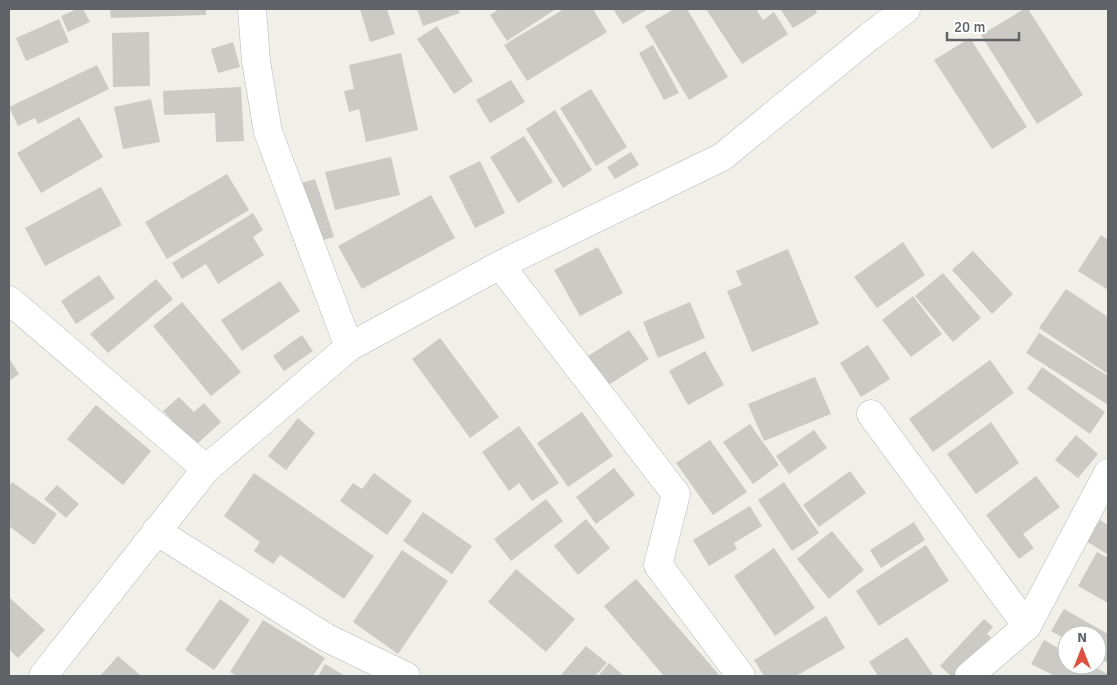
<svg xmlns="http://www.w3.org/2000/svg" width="1117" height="685" font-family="Signika,sans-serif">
<rect width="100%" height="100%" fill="#f0efe8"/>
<g fill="#cccac5">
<polygon points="77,9 83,9 90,22 68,32 61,16"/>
<polygon points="110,9 206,9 206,15 111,18"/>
<polygon points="360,9 387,9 395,34 370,42"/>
<polygon points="417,9 458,9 460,13 423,26"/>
<polygon points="499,9 556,9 507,41 490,15"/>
<polygon points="564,9 593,9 607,32 527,81 504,45"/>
<polygon points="613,9 648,9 623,24"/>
<polygon points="674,9 687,9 728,77 689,100 645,26"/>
<polygon points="706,9 756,9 763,20 774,12 788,34 742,64"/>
<polygon points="780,9 815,9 817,13 793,28"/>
<polygon points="1024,9 1028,9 1083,95 1037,124 981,35"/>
<polygon points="59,19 69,42 26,61 16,38"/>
<polygon points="437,26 473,81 454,94 417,39"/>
<polygon points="149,32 150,86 113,87 112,33"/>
<polygon points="970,38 1027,127 992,149 934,60"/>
<polygon points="233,42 240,67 218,73 211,49"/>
<polygon points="653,45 679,93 664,100 639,53"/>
<polygon points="401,53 418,130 366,142 359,109 349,112 344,91 354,89 349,65"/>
<polygon points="97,65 109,89 38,124 35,118 18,126 9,107"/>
<polygon points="511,80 525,102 490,123 476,100"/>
<polygon points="241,87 244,141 216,142 215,113 164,115 163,91"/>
<polygon points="591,89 627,147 596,166 560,108"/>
<polygon points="151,99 160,142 123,149 114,107"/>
<polygon points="555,110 592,170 563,188 526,129"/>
<polygon points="79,117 103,157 41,193 17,153"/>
<polygon points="524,136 553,182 518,203 490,157"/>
<polygon points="631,152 639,165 615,179 607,167"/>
<polygon points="391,157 400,195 335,210 325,172"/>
<polygon points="480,161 505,213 475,228 449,176"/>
<polygon points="227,174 249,210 167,259 145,222"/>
<polygon points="315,179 334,237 316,242 298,184"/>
<polygon points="101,187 122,225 45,266 25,228"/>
<polygon points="431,195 455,238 362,289 338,246"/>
<polygon points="253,213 263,230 253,237 264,255 218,284 206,264 182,279 172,263"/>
<polygon points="1101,235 1108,240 1108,290 1078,271"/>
<polygon points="903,242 925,275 877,308 854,277"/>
<polygon points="598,247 623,293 580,316 554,270"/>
<polygon points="788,249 819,324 752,352 727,291 742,285 736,271"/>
<polygon points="973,251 1013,294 992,314 952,270"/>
<polygon points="943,273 981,318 953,342 915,296"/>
<polygon points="99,275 115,298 76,324 61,301"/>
<polygon points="156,279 173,299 108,353 90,334"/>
<polygon points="280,281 300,311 242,351 221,320"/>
<polygon points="1066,289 1108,317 1108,374 1039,328"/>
<polygon points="913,296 942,334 911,357 882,320"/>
<polygon points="182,302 241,372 211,396 153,326"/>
<polygon points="690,302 705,338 658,358 643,322"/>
<polygon points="629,330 649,359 607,386 588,356"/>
<polygon points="1039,333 1108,376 1108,405 1026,353"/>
<polygon points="302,335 313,351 284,371 273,356"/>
<polygon points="440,338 499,417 470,438 412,359"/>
<polygon points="868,345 890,379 861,397 840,363"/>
<polygon points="705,351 724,385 688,405 669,371"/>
<polygon points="9,358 19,374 9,381"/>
<polygon points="990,360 1014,393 933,452 909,419"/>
<polygon points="1042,367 1105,412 1090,434 1027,389"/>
<polygon points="815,377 831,414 764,441 748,404"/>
<polygon points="179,397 194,412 204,403 221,422 196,445 163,411"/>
<polygon points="96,405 151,451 123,485 67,439"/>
<polygon points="582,412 613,456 568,487 537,443"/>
<polygon points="298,418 315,433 286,470 268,456"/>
<polygon points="991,422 1019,463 976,494 947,454"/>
<polygon points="750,424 779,465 753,484 723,442"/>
<polygon points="519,426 559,483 532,501 519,483 509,491 482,452"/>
<polygon points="814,430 827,448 789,474 776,456"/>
<polygon points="1076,435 1098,454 1078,478 1055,460"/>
<polygon points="710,440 747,492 713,515 676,463"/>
<polygon points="614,468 635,495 596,524 576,497"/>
<polygon points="850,471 866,493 819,527 803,505"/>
<polygon points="254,473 374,556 344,599 280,555 273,564 254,551 260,542 224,516"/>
<polygon points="374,473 412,501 387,535 340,501 353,483 362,489"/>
<polygon points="1036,476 1060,507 1023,534 1034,548 1019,559 986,515"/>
<polygon points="12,482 57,514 34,545 9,526 9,487"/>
<polygon points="784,482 819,533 792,551 758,500"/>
<polygon points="57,485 79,504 66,518 44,499"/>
<polygon points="546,499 563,521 511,561 494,539"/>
<polygon points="750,506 762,526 734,543 737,549 709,566 693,540"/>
<polygon points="423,512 472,546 452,574 403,541"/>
<polygon points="586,519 610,548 578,575 554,546"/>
<polygon points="1100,520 1108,525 1108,551 1107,554 1086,541"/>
<polygon points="914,522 925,540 881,568 870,550"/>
<polygon points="832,531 864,570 829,599 797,559"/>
<polygon points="926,545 949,581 879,626 856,591"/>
<polygon points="774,548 815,608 775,636 734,576"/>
<polygon points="402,550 448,581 398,654 353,622"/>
<polygon points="1097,552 1108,558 1108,603 1078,586"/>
<polygon points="516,569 575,619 546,652 488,602"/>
<polygon points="636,579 720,676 664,676 604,606"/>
<polygon points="9,597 45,630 18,658 9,649"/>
<polygon points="220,599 250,620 214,670 185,650"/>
<polygon points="1064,609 1108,634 1108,663 1097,657 1097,635 1067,635 1067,640 1051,631"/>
<polygon points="826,616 845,648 796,676 764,676 754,660"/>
<polygon points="984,619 993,627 987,634 991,637 955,676 951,676 940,666"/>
<polygon points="263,620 325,658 313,676 237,676 230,672"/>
<polygon points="907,637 934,676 878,676 869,662"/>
<polygon points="1044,640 1067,653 1067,665 1090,665 1108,674 1108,676 1055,676 1031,664"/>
<polygon points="586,646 607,663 595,676 560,676"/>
<polygon points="118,656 141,676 100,676"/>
<polygon points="609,663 624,676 598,676"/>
<polygon points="325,664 345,676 318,676"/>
</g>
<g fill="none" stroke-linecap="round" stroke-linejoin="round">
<defs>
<g id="minor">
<polyline points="252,9 256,61 268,132 349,347"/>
<polyline points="500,265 676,494 658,565 741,676"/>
<polyline points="9,300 206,469"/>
<polyline points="871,414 1027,626"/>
<polyline points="156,531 327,638 406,676"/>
<polyline points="43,676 206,469 349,347 500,265 722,157 869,37 906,9"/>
<polyline points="969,676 1027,626 1108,473"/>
</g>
</defs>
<use href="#minor" stroke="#b5b8bb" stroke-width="29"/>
<use href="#minor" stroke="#fff" stroke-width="28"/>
</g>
<rect width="1117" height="685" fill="none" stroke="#5f6367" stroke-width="20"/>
<g transform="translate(1082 650)"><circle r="24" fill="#ffffff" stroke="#bfc1c2"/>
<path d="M0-4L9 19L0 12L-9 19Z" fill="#de5040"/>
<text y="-8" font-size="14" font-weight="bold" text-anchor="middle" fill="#5f6367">N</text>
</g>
<path d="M947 32v8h72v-8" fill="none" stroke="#5f6367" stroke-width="2.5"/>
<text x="954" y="32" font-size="15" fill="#5f6367" stroke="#ffffff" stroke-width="4" paint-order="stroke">20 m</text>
</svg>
